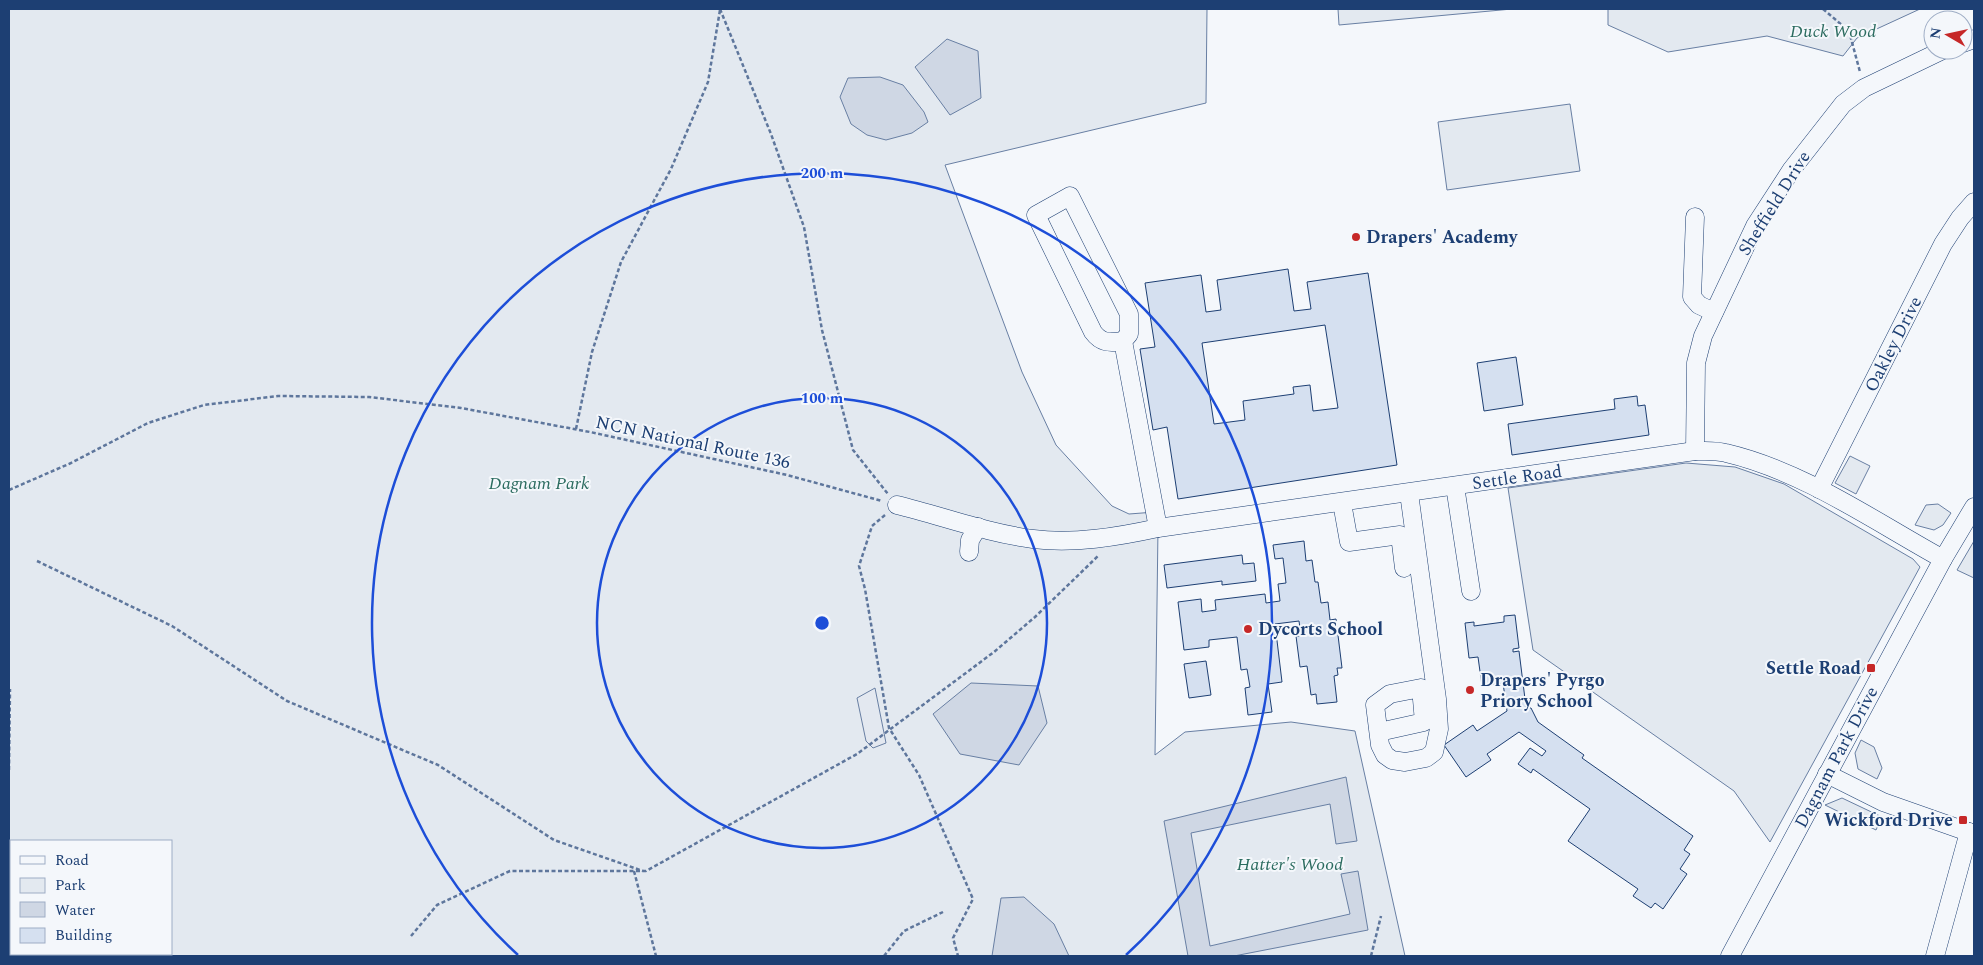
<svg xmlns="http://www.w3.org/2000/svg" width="1983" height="965" font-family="Spectral,serif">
<rect width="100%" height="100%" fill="#f4f7fb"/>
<g fill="#e3e9f0" stroke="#687fa3" fill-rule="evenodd">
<path d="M 9,9 L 1207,9 L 1206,103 L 945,165 L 1022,372 L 1056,445 L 1112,506 L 1129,514 L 1155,512 L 1158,528 L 1155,755 L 1185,732 L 1291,722 L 1355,731 L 1405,956 L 9,956 ZM 11,841 L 171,841 L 171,954 L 11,954 Z"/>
<polygon points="1338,9 1512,9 1339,25"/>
<polygon points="1608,9 1920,9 1857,38 1843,56 1767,36 1668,52 1608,25"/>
<polygon points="1570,104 1580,171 1447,190 1438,122"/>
<polygon points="1850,456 1870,466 1856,494 1835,483"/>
<polygon points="1686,463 1735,467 1784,484 1913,559 1920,567 1770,842 1734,791 1533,650 1508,488"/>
<polygon points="1938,504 1951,513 1943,525 1934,530 1915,525 1926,505"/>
<polygon points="1974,541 1974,578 1957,570"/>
<polygon points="1861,740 1874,747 1882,768 1877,779 1858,769 1855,753"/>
<polygon points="1842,798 1882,817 1876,830 1825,805"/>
</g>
<polygon fill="#e3e8f0" stroke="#687fa3" points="875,688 886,743 873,748 866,741 857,698"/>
<g fill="#cfd7e4" stroke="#687fa3">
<polygon points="947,39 978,51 981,98 950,115 915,67"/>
<polygon points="880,77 903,85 924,112 928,122 912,133 886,140 867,135 851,124 840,97 848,78"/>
<polygon points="971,683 1038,686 1047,723 1019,765 960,754 933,714"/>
<polygon points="1346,777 1357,841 1336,844 1330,804 1191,833 1210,946 1350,914 1341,874 1358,871 1368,930 1234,956 1188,956 1164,821"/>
<polygon points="1024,897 1054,924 1069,956 992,956 1001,898"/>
</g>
<g fill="#d5e0f0" stroke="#1d3f73" fill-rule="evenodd">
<path d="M 1288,269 L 1294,311 L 1311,309 L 1307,282 L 1368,273 L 1397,465 L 1178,499 L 1167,427 L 1153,430 L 1140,349 L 1155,347 L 1145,283 L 1201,275 L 1206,312 L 1221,310 L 1217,280 ZM 1325,325 L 1338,408 L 1313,411 L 1310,385 L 1293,387 L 1294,394 L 1243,401 L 1245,420 L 1214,424 L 1202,343 Z"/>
<polygon points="1516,357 1523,405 1484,411 1477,363"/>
<polygon points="1637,396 1638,406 1645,405 1649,435 1512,455 1508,424 1615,409 1614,399"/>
<polygon points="1304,541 1306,561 1312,560 1315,582 1318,582 1321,603 1328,602 1330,620 1336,619 1342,668 1337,668 1338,675 1334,676 1337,702 1317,704 1316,694 1311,695 1307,666 1300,667 1296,636 1301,636 1299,621 1275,624 1282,682 1268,684 1272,712 1248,715 1245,688 1250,687 1247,669 1241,670 1237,637 1209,640 1209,647 1184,650 1178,602 1201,599 1202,612 1216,610 1215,600 1265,594 1266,603 1280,601 1278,584 1286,583 1283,558 1275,559 1273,545"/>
<polygon points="1242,555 1243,564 1254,563 1256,581 1222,585 1222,581 1167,588 1164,565"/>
<polygon points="1515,615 1519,648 1513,649 1513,652 1519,651 1526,707 1531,708 1538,722 1584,755 1582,758 1693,836 1684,850 1690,854 1680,869 1687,874 1663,909 1655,903 1651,908 1633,896 1638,889 1568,841 1590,809 1533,769 1531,773 1518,764 1530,748 1542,756 1546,751 1519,732 1487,754 1491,760 1466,777 1444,745 1473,725 1477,731 1507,711 1503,683 1482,686 1478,657 1469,658 1465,623 1474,622 1474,626 1504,622 1504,616"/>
<polygon points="1206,661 1211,695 1189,698 1184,664"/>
</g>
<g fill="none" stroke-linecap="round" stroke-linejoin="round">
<defs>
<g id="minor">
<polyline points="1963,43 1974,39"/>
<polyline points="1695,217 1692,297 1699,305 1714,312"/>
<path d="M 1123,341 L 1129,334 L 1129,314 L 1070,196 L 1036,215 L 1093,332 C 1101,343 1109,343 1123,341 L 1158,528"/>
<polyline points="1695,451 1696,363 1703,336 1755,226 1792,169 1843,104 1864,88 1943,50"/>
<polyline points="1455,486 1471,591"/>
<polyline points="1819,489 1943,244 1960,218 1974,202"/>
<polyline points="1342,503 1349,542 1400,535 1404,568"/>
<path d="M 897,505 C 942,516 987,533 1033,539 C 1074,544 1117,537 1158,528 L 1695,451 C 1705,451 1716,450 1726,453 C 1803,471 1874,521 1943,559"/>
<polyline points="969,552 970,540 978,527"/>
<polyline points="1379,732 1424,722 1421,688 1390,694 1375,705 1380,745 1385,755 1392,760 1405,762 1426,758 1434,752 1439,729 1437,699 1409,493"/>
<polyline points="1827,774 1883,802 1974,834"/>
<polyline points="1730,956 1943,559 1974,507"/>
<polyline points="1935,956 1969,832"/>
</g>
</defs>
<use href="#minor" stroke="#1d3f73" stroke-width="19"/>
<g stroke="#5e769c" stroke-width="2.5" stroke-dasharray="4 2.5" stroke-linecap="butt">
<polyline points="720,9 771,134 804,227 822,330 853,450 888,494"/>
<polyline points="1823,9 1849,31 1860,72"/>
<polyline points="576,429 592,352 621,262 671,169 708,82 720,10"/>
<polyline points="9,490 71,463 148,423 204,405 278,396 369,397 461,408 590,432 787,475 882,501"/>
<polyline points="885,515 872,526 859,566 865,589 889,728 919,775 973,899 953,938 958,956"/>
<polyline points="37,561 172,626 287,701 438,765 554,840 643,871"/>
<polyline points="9,770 10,689"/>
<polyline points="9,846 11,856"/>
<polyline points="634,871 656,956"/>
<polyline points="411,936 437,905 510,871 646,871 857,754 994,652 1035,617 1098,556"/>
<polyline points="37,954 39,956"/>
<polyline points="884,956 904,931 943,912"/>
<polyline points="1371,956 1381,916"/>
</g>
<use href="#minor" stroke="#f4f7fb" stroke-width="18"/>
</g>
<g fill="none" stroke="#1d4ed8" stroke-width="2.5">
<circle cx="822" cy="623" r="225"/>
<path d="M518 955A450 450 0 1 1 1126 955"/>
</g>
<g fill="#c62828" stroke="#f4f7fb" stroke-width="2">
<circle cx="1356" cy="237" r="5"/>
<circle cx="1248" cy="629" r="5"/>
<rect x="1866" y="663" width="10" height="10" rx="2.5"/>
<circle cx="1470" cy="690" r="5"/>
<rect x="1958" y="815" width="10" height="10" rx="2.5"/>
</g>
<g text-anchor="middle" stroke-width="4" stroke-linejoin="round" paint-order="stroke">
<g font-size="18" font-style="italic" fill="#2c6c60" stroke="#f4f7fb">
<text x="1833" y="37">Duck Wood</text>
<text x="539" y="489">Dagnam Park</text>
<text x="1290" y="870">Hatter's Wood</text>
</g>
<g font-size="18" fill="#1d3f73" stroke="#f4f7fb">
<text transform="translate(1774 203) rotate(-58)" y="6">Sheffield Drive</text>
<text transform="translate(1893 344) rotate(-63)" y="6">Oakley Drive</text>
<text transform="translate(693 442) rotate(12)" y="6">NCN National Route 136</text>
<text transform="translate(1517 477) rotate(-8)" y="6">Settle Road</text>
<text transform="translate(1836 757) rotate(-62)" y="6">Dagnam Park Drive</text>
</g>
<g font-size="18" font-weight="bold" fill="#1d3f73" stroke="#f4f7fb" text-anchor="start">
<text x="1366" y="243">Drapers' Academy</text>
<text x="1258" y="635">Dycorts School</text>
<text x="1861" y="674" text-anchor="end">Settle Road</text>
<text x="1480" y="686">Drapers' Pyrgo<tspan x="1480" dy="21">Priory School</tspan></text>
<text x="1953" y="826" text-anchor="end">Wickford Drive</text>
</g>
</g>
<circle cx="822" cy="623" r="8" fill="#1d4ed8" stroke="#f4f7fb" stroke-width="2.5"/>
<g font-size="15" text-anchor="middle" font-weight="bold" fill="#1d4ed8" stroke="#f4f7fb" stroke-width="4" stroke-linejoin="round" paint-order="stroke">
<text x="822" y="178">200 m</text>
<text x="822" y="403">100 m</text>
</g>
<rect width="1983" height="965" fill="none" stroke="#1d3f73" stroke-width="20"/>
<rect x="10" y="840" width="162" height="115" fill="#f4f7fb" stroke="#9eadc5"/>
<rect x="20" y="856" width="25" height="8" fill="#f4f7fb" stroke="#9eadc5"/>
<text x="55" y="865" font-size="15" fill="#1d3f73">Road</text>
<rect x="20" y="878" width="25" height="15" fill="#e3e9f0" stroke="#9eadc5"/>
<text x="55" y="890" font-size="15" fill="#1d3f73">Park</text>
<rect x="20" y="902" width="25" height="15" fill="#cfd7e4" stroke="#9eadc5"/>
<text x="55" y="915" font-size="15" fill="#1d3f73">Water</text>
<rect x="20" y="928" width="25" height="15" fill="#d5e0f0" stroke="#9eadc5"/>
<text x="55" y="940" font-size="15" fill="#1d3f73">Building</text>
<g transform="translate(1948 35) rotate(279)"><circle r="24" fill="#f4f7fb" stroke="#9eadc5"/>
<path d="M0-4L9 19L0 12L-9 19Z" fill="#c62828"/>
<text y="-8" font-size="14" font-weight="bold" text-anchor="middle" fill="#1d3f73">N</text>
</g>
</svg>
